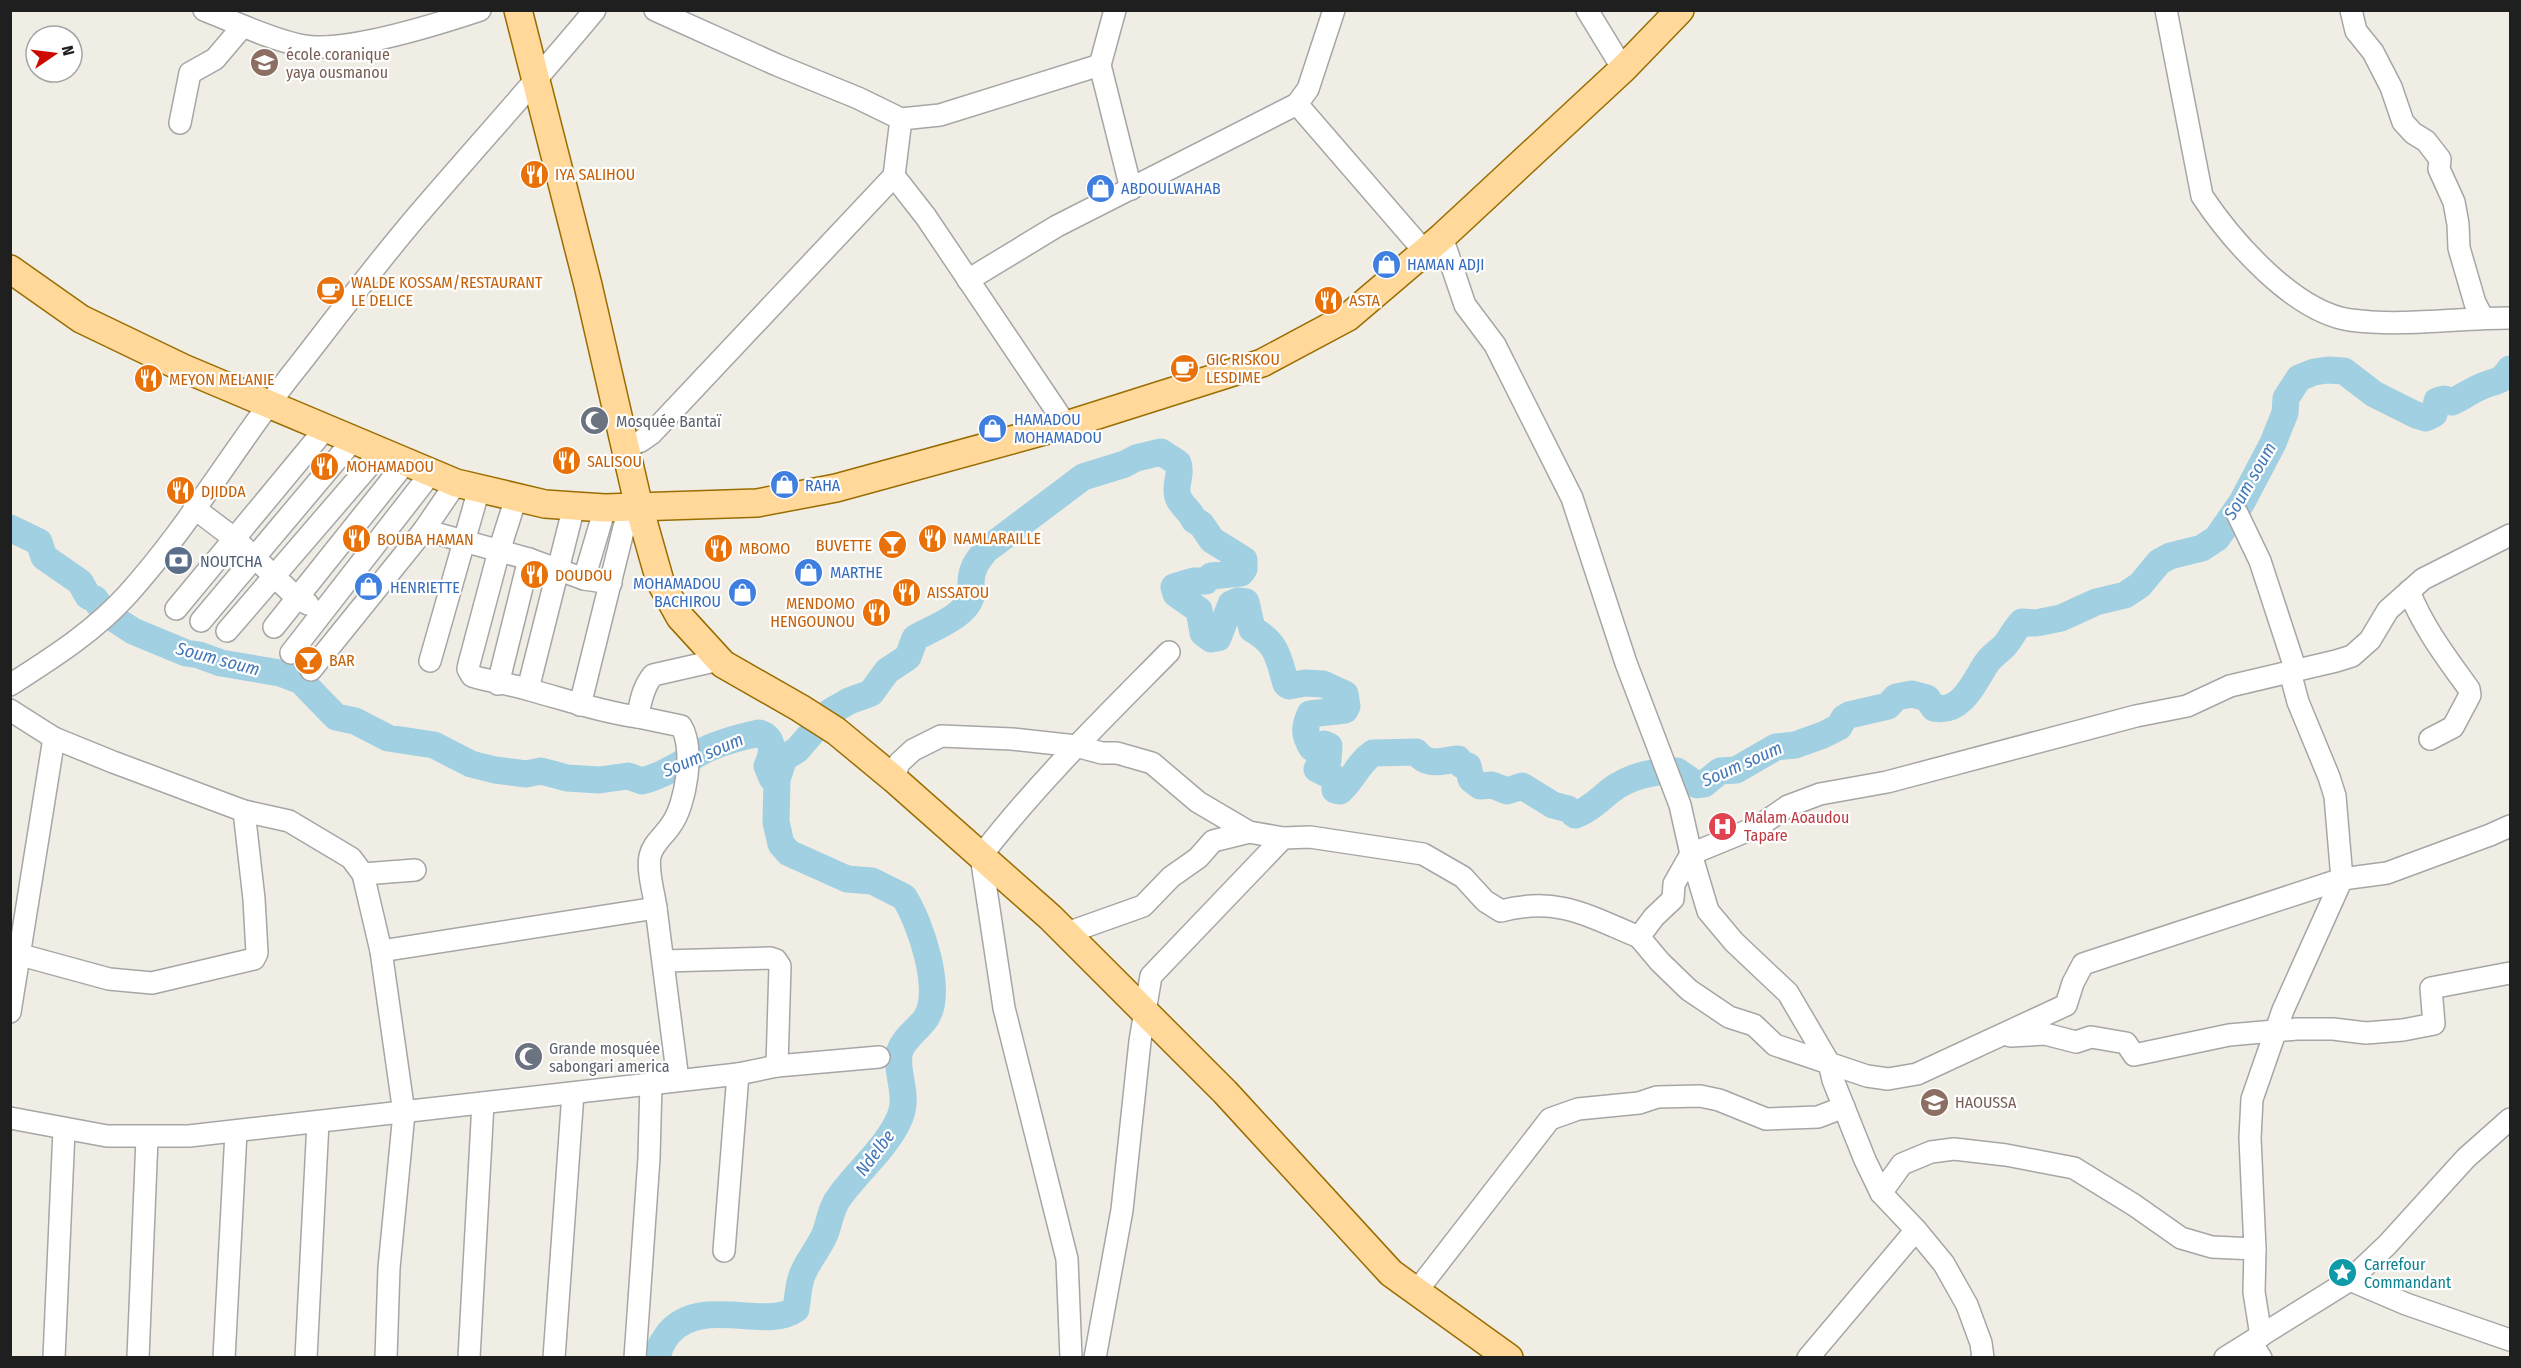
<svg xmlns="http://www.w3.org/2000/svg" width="2521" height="1368" font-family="'Fira Sans Condensed',sans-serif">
<rect width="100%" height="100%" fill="#f0ede4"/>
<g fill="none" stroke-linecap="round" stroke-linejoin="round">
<g stroke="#a0d0e2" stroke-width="27">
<path d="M 10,528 L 39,542 L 44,557 L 80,582 L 88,596 L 95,599 L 104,612 L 133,631 L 186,653 L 199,655 L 221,663 L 280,673 L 301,681 L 336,717 L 355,721 L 388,738 L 434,745 L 471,764 L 495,770 L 526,774 L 541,771 L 567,778 L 599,780 L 628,776 L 642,781 C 665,775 684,761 705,750 C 721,742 741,737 759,733 C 775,738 773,754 767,766 L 772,778 L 777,779 L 784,758 L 797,750 L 830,712 L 849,701 L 871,693 L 887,671 L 908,657 L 915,638 C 930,629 965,617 971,597 C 972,594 971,587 971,583 C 971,569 977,561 986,550 L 1083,477 L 1125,464 L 1136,458 L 1161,452 L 1178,463 C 1182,474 1176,481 1177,491 C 1177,504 1190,509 1194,520 L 1201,524 L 1212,540 L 1244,560 L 1244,569 L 1241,573 L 1211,576 L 1206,581 L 1194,581 L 1174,587 L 1176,594 L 1199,610 L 1203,633 L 1211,639 L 1218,638 L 1231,604 L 1238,601 L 1246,602 L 1252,629 C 1278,644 1278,657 1286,684 L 1289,686 L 1305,683 L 1323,684 L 1345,694 L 1347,706 L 1345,710 L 1310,714 C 1304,728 1304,735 1312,748 L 1324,744 L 1329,746 L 1328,760 L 1320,763 L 1317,769 L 1335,778 L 1335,790 L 1340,791 C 1353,780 1358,763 1373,753 L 1416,752 C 1428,767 1440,761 1458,759 L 1462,765 L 1468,766 L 1471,779 L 1480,786 L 1492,785 L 1507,791 L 1522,786 L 1553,805 L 1568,809 L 1575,815 C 1588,811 1599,800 1610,791 C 1629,776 1653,771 1677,771 L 1697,785 L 1704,784 L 1720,771 L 1736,770 L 1776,747 L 1795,745 L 1823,735 L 1839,727 L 1844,718 L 1849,715 L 1888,706 L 1896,697 L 1912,694 L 1927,698 L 1934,708 C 1962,714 1974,682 1986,664 C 1991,656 2000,651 2006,644 C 2012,636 2015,629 2022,622 L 2036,623 L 2061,618 L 2096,602 L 2125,595 L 2140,585 L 2159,562 L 2170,556 L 2202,548 L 2217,538 L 2242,502 L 2273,443 L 2285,413 L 2286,398 L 2299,378 L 2314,372 L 2328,370 L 2344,371 L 2374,394 L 2416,415 L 2426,418 L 2434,414 L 2437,401 L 2444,399 L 2452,402 C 2461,398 2469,392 2478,388 C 2492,380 2500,385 2510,369"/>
<path d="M 658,1358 C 658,1348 663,1341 669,1333 C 701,1295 767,1331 796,1309 C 798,1297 798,1284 803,1273 C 809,1259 819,1248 825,1234 C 830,1221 831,1207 840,1196 C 859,1170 888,1146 900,1117 C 909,1095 896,1075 899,1054 C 902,1039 918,1030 926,1018 C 944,991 920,922 904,897 L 872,881 L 847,879 L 789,853 L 781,844 L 776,822 L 777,779"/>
</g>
<defs>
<g id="minor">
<path d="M 204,10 C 235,22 267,38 299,45 C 341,55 438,24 480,10"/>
<polyline points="655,10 777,65 858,98 901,119 940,115 1100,65 1115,10"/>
<polyline points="1587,10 1623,69"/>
<path d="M 2166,10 L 2202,196 C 2232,241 2294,312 2350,320 C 2403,327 2457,318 2510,318"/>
<polyline points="2351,10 2356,31 2373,52 2391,87 2403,122 2413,133 2426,141 2440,159 2439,169 2454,202 2458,224 2459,248 2475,303 2483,318"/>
<polyline points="1100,65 1131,189"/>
<polyline points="1297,104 1425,252"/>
<polyline points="180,123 190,73 215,59 243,26"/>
<polyline points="894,176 926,217 1066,425"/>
<polyline points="1442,237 1465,305 1495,345 1572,498 1626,663 1680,805 1691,854 1708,911 1734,942 1788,993 1829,1063 1833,1080 1865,1160 1881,1193 1916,1230 1944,1264 1967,1305 1981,1343 1983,1358"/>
<polyline points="968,280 1057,226 1297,104 1308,89 1334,10"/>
<polyline points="625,447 641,441 651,434 894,176 901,119"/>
<path d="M 516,498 L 499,551 L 469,664 L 468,669 L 472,676 C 491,682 511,684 530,690 C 567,700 601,712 638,717 C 640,702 643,687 653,675 L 719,660"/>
<polyline points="194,508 235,539 297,598 308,604"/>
<polyline points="2237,513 2260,561 2296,671"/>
<polyline points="424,530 529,559 584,579 611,583"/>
<polyline points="584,579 605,508"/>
<path d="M 2409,591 C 2423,627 2446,657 2469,689 L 2470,695 L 2453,727 L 2430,739"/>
<polyline points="176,609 326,428"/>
<polyline points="201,621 354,439"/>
<polyline points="274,627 405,463"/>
<polyline points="227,631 381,452"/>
<polyline points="291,653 431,473"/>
<polyline points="430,661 479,489"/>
<polyline points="311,670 424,530 456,483"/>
<polyline points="498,684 529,559"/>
<path d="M 10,685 C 52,658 95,631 128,594 C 192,523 239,439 299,365 C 338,315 376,264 417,216 C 476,147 537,80 595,10"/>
<polyline points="528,689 574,506"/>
<polyline points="580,705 629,507"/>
<polyline points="10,710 54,738 113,762 244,811 289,821 351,858 363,874 415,870"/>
<path d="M 638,717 L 681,726 C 695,748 686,805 671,825 C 664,836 653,843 650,856 C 647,871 654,893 656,908"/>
<path d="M 894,779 L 899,763 L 913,750 L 941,736 L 1012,739 L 1076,746 L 1102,753 L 1117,753 L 1152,763 L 1198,802 L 1249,832 L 1283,838 L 1310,837 L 1423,854 L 1463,877 L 1485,901 L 1501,911 C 1558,896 1588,916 1639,937 L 1654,917 L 1673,899 L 1674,884 L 1691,854 L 1759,826 L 1788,806 L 1820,794 L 1887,782 L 2136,716 L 2187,706 L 2230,686 L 2336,661 L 2352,656 L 2370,640 L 2388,610 L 2423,579 L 2510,535"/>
<polyline points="363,874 381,951 404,1113 389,1268 386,1358"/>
<polyline points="1067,933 1143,906 1171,877 1198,858 1213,841 1249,832"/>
<polyline points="1639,937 1660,962 1689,990 1729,1017 1754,1025 1775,1045 1867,1076 1888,1079 1917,1074 2066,1005 2073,983 2083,964 2342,879 2387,873 2490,835 2510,826"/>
<polyline points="381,951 656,908 678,1080"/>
<polyline points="21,955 109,979 152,983 254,959 257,953 254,899 244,811"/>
<polyline points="664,961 770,958 776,960 780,966 777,1066"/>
<polyline points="10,1012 54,738"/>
<polyline points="2010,1036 2045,1034 2076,1042 2091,1037 2126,1043 2134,1055 2229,1035 2297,1029 2333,1029 2366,1033 2403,1030 2434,1024 2431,988 2510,973"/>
<polyline points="10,1118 107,1136 189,1136 738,1074 777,1066 879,1057"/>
<polyline points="1881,1193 1902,1164 1931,1152 1954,1149 2006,1155 2074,1168 2134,1205 2181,1238 2212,1247 2255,1249"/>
<polyline points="724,1251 738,1074"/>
<polyline points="2350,1280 2406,1304 2510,1340"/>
<polyline points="1416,1292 1550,1119 1578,1109 1639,1103 1657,1097 1700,1096 1719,1100 1766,1119 1818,1117 1844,1107"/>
<polyline points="2261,1336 2254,1292 2255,1249 2250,1138 2252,1099 2283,1010 2342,879 2335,796 2329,777 2298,702 2290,672"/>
<polyline points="2251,1342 2261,1358"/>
<polyline points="54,1358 64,1130"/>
<polyline points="138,1358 147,1138"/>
<polyline points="224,1358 236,1132"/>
<polyline points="306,1358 318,1122"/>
<polyline points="469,1358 483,1103"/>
<polyline points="554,1358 573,1093"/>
<polyline points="635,1358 649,1158 651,1083"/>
<path d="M 1071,1358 L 1067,1259 L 1004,1008 L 981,856 C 1038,782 1104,718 1169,652"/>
<polyline points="1095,1358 1122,1210 1140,1041 1151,976 1283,838"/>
<polyline points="1808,1358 1916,1230"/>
<polyline points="2225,1358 2350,1280 2387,1245 2466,1158 2510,1119"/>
</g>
<g id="major">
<polyline points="518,10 588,285 639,507 660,581 680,617 723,664 800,708 836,731 894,779 1050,917 1225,1092 1391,1273 1509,1358"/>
<polyline points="10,269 81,319 183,368 456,483 545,504 574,506 605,508 757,503 836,488 1066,425 1262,363 1348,317 1442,237 1623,69 1680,10"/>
</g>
</defs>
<use href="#minor" stroke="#a6a6a6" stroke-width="24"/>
<use href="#major" stroke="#996d00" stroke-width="30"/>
<use href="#minor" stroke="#fff" stroke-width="21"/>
<use href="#major" stroke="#ffd89a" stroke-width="27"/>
</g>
<defs>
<symbol id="school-disc" viewBox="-11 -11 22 22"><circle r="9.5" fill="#8d6e63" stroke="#fff"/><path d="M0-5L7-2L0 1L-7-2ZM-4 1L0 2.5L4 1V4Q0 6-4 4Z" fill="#fff"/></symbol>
<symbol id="restaurant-disc" viewBox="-11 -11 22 22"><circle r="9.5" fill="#e8710a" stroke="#fff"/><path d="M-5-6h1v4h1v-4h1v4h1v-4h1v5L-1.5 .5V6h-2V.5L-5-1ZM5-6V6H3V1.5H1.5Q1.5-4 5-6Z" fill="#fff"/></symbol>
<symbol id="shop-disc" viewBox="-11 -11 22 22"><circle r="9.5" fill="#3f7fe0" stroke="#fff"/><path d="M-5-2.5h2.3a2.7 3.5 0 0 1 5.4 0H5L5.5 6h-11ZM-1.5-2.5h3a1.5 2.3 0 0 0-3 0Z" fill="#fff"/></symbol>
<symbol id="cafe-disc" viewBox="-11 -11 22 22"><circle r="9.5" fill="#e8710a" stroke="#fff"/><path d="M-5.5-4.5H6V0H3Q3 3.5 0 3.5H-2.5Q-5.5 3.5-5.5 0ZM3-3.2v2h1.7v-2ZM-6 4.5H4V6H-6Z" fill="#fff"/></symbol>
<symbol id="mosque-disc" viewBox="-11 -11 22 22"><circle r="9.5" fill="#6b7280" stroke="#fff"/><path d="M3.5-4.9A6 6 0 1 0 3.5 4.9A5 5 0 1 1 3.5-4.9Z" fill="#fff"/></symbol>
<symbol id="bar-disc" viewBox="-11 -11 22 22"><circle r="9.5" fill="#e8710a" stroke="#fff"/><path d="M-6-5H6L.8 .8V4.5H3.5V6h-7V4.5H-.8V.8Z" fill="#fff"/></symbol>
<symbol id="bank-disc" viewBox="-11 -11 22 22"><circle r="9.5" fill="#5c6f8a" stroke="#fff"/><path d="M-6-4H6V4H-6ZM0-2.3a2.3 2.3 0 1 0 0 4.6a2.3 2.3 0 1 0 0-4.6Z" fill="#fff"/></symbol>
<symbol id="hospital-disc" viewBox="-11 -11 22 22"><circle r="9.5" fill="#e0444e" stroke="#fff"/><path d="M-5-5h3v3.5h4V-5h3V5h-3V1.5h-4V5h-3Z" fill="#fff"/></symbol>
<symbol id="sight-disc" viewBox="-11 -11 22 22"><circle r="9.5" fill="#0f9aa8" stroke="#fff"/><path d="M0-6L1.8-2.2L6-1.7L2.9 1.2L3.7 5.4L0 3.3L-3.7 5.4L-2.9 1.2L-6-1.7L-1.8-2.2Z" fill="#fff"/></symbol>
</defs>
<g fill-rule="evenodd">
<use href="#school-disc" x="248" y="46" width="33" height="33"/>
<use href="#restaurant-disc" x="518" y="158" width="33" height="33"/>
<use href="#shop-disc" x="1084" y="172" width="33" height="33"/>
<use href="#shop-disc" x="1370" y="248" width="33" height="33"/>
<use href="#cafe-disc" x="314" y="274" width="33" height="33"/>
<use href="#restaurant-disc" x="1312" y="284" width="33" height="33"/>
<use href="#cafe-disc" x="1168" y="352" width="33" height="33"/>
<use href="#restaurant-disc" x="132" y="362" width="33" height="33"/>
<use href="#mosque-disc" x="578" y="404" width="33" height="33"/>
<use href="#shop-disc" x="976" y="412" width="33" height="33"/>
<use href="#restaurant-disc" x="550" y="444" width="33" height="33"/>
<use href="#restaurant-disc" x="308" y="450" width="33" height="33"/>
<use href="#shop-disc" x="768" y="468" width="33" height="33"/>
<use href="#restaurant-disc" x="164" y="474" width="33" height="33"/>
<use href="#restaurant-disc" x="916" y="522" width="33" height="33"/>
<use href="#restaurant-disc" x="340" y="522" width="33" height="33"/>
<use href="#bar-disc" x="876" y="528" width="33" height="33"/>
<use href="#restaurant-disc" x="702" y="532" width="33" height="33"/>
<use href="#bank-disc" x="162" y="544" width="33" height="33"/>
<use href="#shop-disc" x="792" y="556" width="33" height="33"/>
<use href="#restaurant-disc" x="518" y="558" width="33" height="33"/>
<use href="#shop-disc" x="352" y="570" width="33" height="33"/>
<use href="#shop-disc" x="726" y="576" width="33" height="33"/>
<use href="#restaurant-disc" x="890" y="576" width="33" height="33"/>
<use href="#restaurant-disc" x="860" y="596" width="33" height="33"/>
<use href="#bar-disc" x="292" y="644" width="33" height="33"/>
<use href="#hospital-disc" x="1706" y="810" width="33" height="33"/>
<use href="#mosque-disc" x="512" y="1040" width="33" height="33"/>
<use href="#school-disc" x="1918" y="1086" width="33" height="33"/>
<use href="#sight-disc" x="2326" y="1256" width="33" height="33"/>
</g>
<g text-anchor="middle" stroke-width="4.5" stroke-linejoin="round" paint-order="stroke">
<g font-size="16" fill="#785e54" stroke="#fff" text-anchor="start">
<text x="286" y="60">école coranique<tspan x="286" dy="18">yaya ousmanou</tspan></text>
<text x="1955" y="1108">HAOUSSA</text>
</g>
<g font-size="16" fill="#c56008" stroke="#fff" text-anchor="start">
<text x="555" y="180">IYA SALIHOU</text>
<text x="351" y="288">WALDE KOSSAM/RESTAURANT<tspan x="351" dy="18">LE DELICE</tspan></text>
<text x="1349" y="306">ASTA</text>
<text x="1206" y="365">GIC RISKOU<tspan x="1206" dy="18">LESDIME</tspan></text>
<text x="169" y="385">MEYON MELANIE</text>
<text x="587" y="467">SALISOU</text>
<text x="346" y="472">MOHAMADOU</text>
<text x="201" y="497">DJIDDA</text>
<text x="953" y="544">NAMLARAILLE</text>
<text x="377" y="545">BOUBA HAMAN</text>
<text x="872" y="551" text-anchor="end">BUVETTE</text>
<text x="739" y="554">MBOMO</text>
<text x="555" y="581">DOUDOU</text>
<text x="927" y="598">AISSATOU</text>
<text x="855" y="609" text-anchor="end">MENDOMO<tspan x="855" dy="18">HENGOUNOU</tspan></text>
<text x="329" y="666">BAR</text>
</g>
<g font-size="16" fill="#366cbe" stroke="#fff" text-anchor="start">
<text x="1121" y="194">ABDOULWAHAB</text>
<text x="1407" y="270">HAMAN ADJI</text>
<text x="1014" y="425">HAMADOU<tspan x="1014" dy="18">MOHAMADOU</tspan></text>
<text x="805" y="491">RAHA</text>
<text x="830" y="578">MARTHE</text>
<text x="721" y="589" text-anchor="end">MOHAMADOU<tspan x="721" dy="18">BACHIROU</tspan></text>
<text x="390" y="593">HENRIETTE</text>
</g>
<g font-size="16" fill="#5b616d" stroke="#fff" text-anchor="start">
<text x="616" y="427">Mosquée Bantaï</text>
<text x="549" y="1054">Grande mosquée<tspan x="549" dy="18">sabongari america</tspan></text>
</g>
<g font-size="16" fill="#4e5e75" stroke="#fff" text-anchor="start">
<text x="200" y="567">NOUTCHA</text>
</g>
<g font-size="16" fill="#be3a42" stroke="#fff" text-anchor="start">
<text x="1744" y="823">Malam Aoaudou<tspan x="1744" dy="18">Tapare</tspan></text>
</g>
<g font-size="16" fill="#0d838f" stroke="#fff" text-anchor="start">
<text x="2364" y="1270">Carrefour<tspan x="2364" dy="18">Commandant</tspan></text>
</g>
<g font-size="18" font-style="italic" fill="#4278b7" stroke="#fff">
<text transform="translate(2250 481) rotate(-60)" y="6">Soum soum</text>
<text transform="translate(218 659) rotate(15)" y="6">Soum soum</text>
<text transform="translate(703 755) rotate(-23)" y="6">Soum soum</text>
<text transform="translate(1742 764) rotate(-24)" y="6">Soum soum</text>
<text transform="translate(875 1153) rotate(-53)" y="6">Ndelbe</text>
</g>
</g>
<rect width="2521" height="1368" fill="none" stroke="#1f1f1f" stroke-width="24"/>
<g transform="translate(54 54) rotate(76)"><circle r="28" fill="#ffffff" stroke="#a5a5a5" stroke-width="1.5"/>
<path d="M0-4.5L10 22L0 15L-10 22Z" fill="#cd0900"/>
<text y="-9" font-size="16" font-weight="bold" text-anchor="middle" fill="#1f1f1f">N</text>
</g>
</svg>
